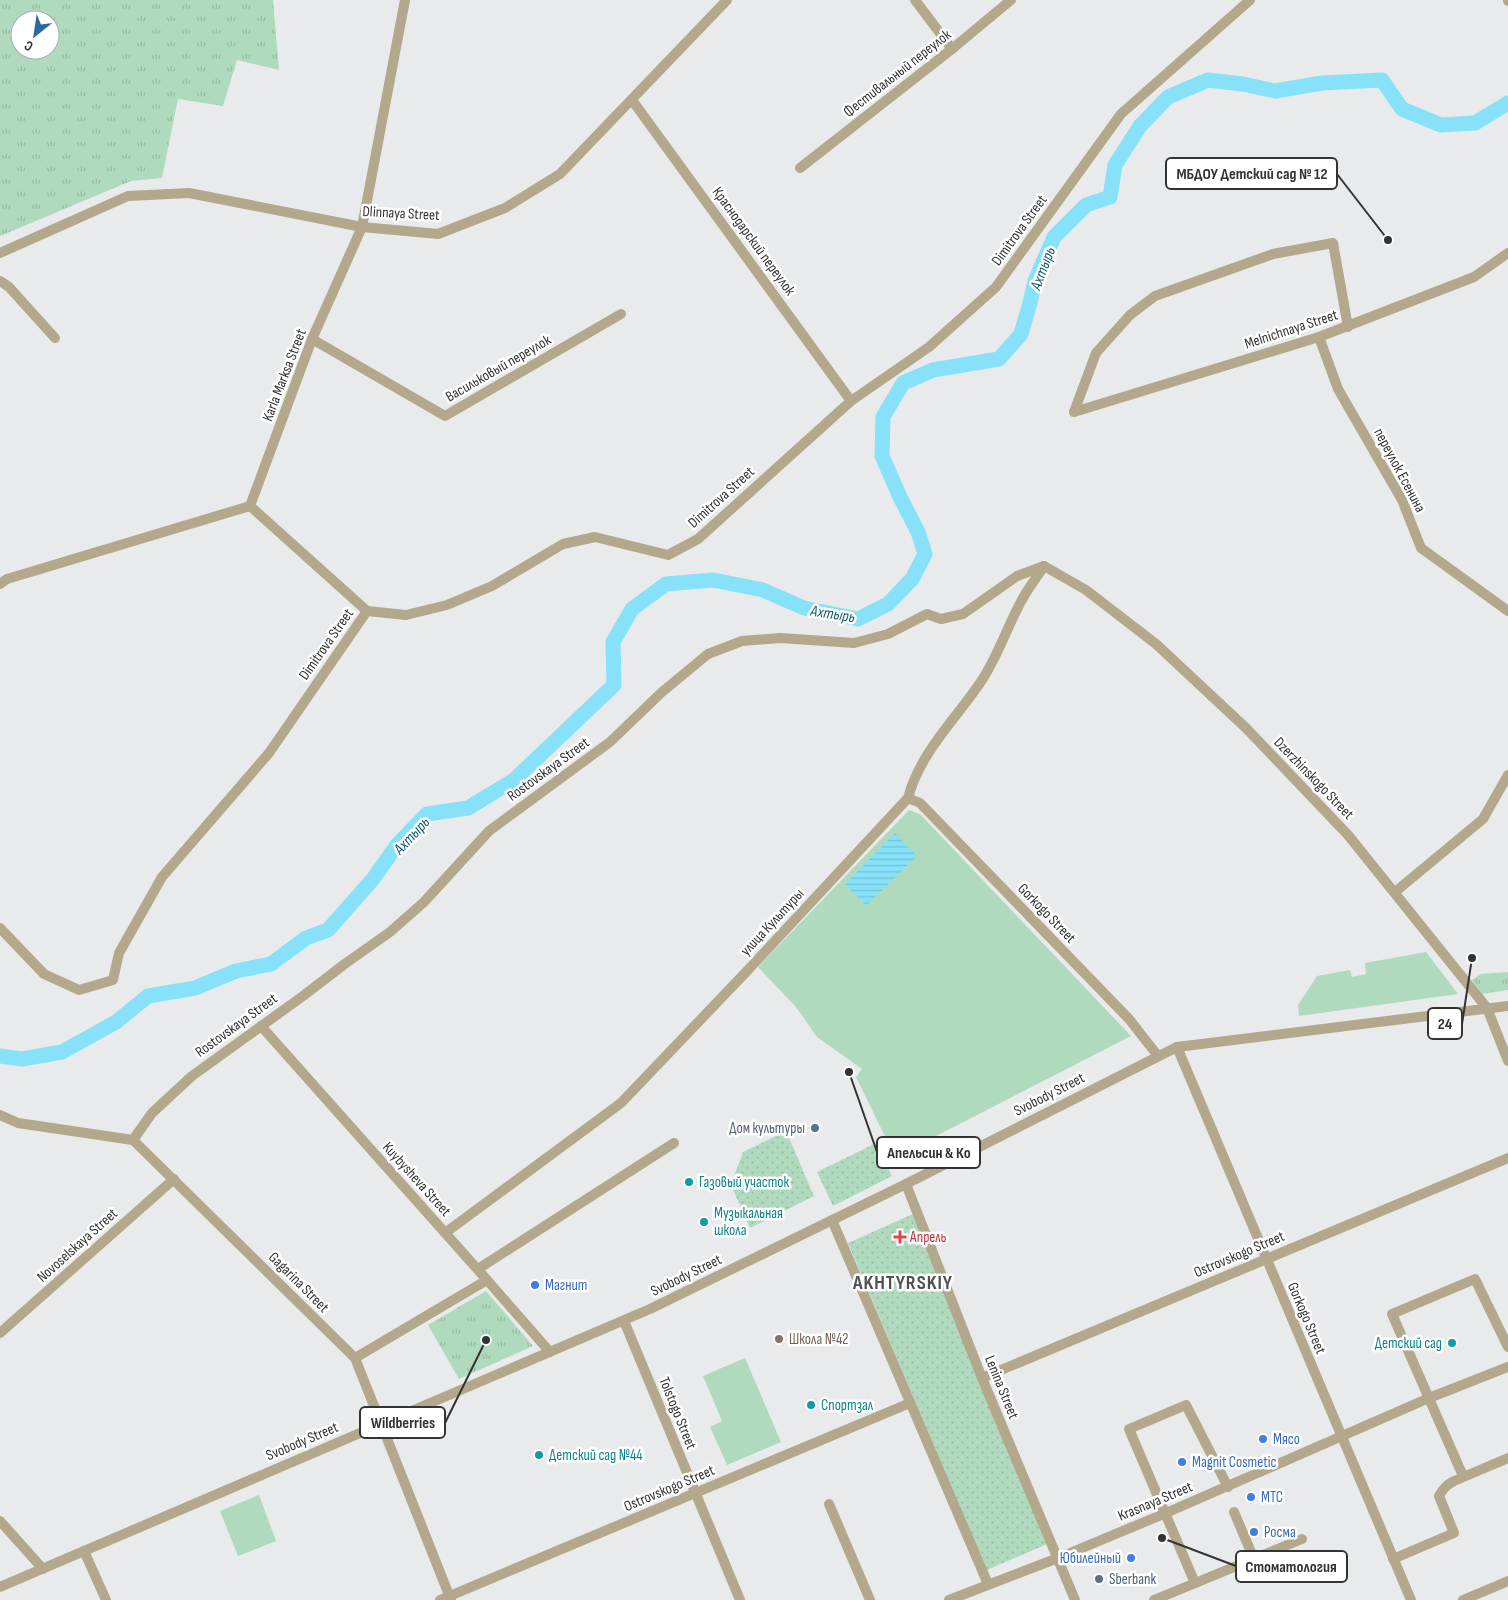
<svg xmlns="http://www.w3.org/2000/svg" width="1508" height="1600" font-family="'Sofia Sans Condensed',sans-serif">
<defs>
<pattern id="grass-tufts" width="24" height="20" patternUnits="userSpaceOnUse" patternTransform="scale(1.25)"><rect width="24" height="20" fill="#b0dabd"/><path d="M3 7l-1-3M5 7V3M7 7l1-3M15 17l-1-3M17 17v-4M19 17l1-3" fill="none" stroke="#98bca3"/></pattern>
<pattern id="park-dots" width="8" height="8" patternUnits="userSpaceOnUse" patternTransform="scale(1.25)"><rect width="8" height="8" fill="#b0dabd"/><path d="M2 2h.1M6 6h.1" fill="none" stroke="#98bca3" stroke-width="1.8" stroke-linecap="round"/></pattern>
<pattern id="water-rules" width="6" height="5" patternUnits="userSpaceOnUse" patternTransform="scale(1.25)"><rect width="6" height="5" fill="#87e1f8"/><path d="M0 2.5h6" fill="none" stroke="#75c2d5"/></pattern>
</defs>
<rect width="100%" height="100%" fill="#e9eaec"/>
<g fill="url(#grass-tufts)" fill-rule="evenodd">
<path d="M 0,0 L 273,0 L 279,70 L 237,60 L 223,106 L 178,99 L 162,178 L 131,181 L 0,236 ZM 20,20 L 50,20 L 50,50 L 20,50 Z"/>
<polygon points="1508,972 1508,990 1482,994 1472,980 1481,974"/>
<polygon points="486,1291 533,1346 459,1379 428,1325"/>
</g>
<g fill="url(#park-dots)">
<polygon points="786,1131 814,1196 750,1228 731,1185 743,1152"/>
<polygon points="876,1143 892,1176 833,1206 817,1172"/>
<polygon points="913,1214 1047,1544 987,1570 848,1243"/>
</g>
<g fill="#b0dabd">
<polygon points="909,810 920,814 1131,1036 895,1157 856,1077 862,1069 817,1037 796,1007 758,967"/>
<polygon points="1426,952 1458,994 1299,1016 1298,1005 1317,976 1350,970 1352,977 1366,974 1365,963"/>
<polygon points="745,1358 781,1442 727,1465 710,1427 722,1421 703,1376"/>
<polygon points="259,1495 276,1541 238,1556 220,1511"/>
</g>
<polygon fill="url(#water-rules)" points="895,833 917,856 866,906 845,884"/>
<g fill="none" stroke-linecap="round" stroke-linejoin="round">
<polyline stroke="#87e1f8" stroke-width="15" points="0,1056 22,1059 62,1052 116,1022 148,996 195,988 236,971 271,964 306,938 328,930 373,879 397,845 427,814 468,808 514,780 614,685 613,642 632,609 666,584 713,580 763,590 804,608 858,619 888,604 912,579 925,554 918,532 900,497 882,456 883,417 903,383 933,370 999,359 1021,334 1030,303 1035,281 1054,237 1086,205 1110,197 1115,165 1140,126 1168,97 1208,80 1243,84 1275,91 1322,83 1382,80 1402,109 1441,125 1475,123 1508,103"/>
<g stroke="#b4a88c" stroke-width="10">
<polyline points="915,0 952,49"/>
<polyline points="1508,0 1508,1"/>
<polyline points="632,100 851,401"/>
<polyline points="800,168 952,49 1011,0"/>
<polyline points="0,253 128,196 189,193 362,227 438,234 505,208 560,174 727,0"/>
<polyline points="0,281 9,287 55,338"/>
<polyline points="1319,337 1338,389 1402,500 1421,548 1508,611"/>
<polyline points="312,339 445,416 621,314"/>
<polyline points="1074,412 1319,337 1474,277 1508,253"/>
<polyline points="1074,412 1096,353 1130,315 1155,296 1273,254 1333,243 1348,327"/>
<polyline points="250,506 367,611"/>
<polyline points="1044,566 1086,590 1156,644 1246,728 1348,835 1487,1008 1508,1061"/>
<polyline points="0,584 7,579 250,506 312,339 362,227 405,0"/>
<polyline points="908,798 920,803 1129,1019 1158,1056"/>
<polyline points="1395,892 1483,819 1508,775"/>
<polyline points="0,928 44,974 79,990 113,980 119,953 162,877 269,753 367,611 406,615 447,605 492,586 563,544 595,537 668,555 698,539 851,401 929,347 996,287 1121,114 1250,0"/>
<polyline points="261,1026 487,1280 550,1352"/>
<polyline points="1177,1047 1411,1600"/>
<polyline points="0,1115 18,1123 133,1140 355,1358 451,1600"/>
<polyline points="133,1140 152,1113 192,1076 303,996 346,963 390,932 424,902 489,831 610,742 662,692 708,654 742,641 780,638 854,643 888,634 927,614 941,619 963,614 1017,576 1044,566"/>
<polyline points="906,1184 982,1378 1075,1600"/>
<polyline points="832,1220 988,1584"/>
<path d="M 445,1233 L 621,1103 L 747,971 L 908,798 C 920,752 957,718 982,680 C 999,654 1008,624 1023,598 C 1029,587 1037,577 1044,566"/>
<polyline points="478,1269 674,1143"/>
<polyline points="624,1321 740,1600"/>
<polyline points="0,1333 174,1179"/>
<polyline points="355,1358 487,1280"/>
<polyline points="982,1378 1508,1158"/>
<polyline points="1463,1476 1392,1314 1475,1279 1508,1347"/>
<polyline points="829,1504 870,1600"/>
<polyline points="1234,1512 1254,1559"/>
<polyline points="0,1521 43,1569"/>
<polyline points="84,1551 106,1600"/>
<path d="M 1393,1559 L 1454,1533 L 1439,1496 C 1443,1489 1446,1485 1454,1481 L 1508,1458"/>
<polyline points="1195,1583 1129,1429 1186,1405 1228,1487"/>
<polyline points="0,1587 650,1309 906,1184 1177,1047 1508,1006"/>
<polyline points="440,1600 910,1403"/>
<polyline points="949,1600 1058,1558 1166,1513 1429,1398 1508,1367"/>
<polyline points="1154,1600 1302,1539"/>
<polyline points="1463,1600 1508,1581"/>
</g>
</g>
<g fill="#5c6f8a" stroke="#fff" stroke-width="2">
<circle cx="815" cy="1128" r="5"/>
<circle cx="1099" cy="1579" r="5"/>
</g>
<g fill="#0f9aa8" stroke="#fff" stroke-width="2">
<circle cx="689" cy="1182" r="5"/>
<circle cx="704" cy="1222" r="5"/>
<circle cx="1452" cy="1343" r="5"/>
<circle cx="811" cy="1405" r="5"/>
<circle cx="539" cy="1455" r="5"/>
</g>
<path fill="#e0444e" stroke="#fff" stroke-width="2" d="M897.5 1229.5h5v5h5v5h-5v5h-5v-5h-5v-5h5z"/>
<g fill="#3f7fe0" stroke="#fff" stroke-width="2">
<circle cx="535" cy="1285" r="5"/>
<circle cx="1263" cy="1439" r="5"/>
<circle cx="1182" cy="1462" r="5"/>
<circle cx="1251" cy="1497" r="5"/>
<circle cx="1254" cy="1532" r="5"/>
<circle cx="1131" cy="1558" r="5"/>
</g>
<circle fill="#8d6e63" stroke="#fff" stroke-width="2" cx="779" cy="1339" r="5"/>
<g text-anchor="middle" stroke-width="5" stroke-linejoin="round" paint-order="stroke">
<g font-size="15" fill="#333334" stroke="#fff">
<text transform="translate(897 73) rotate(-38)" y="5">Фестивальный переулок</text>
<text transform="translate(401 213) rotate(3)" y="5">Dlinnaya Street</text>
<text transform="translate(1019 230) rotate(-54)" y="5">Dimitrova Street</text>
<text transform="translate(754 241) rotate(54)" y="5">Краснодарский переулок</text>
<text transform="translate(1291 329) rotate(-18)" y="5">Melnichnaya Street</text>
<text transform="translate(498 368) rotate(-30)" y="5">Васильковый переулок</text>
<text transform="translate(284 375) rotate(-69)" y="5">Karla Marksa Street</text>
<text transform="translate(1400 470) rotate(62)" y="5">переулок Есенина</text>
<text transform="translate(721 497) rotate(-42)" y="5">Dimitrova Street</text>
<text transform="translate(326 644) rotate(-55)" y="5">Dimitrova Street</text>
<text transform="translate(548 769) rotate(-36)" y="5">Rostovskaya Street</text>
<text transform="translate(1314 778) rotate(46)" y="5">Dzerzhinskogo Street</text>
<text transform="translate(1047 913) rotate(46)" y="5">Gorkogo Street</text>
<text transform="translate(772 922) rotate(-47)" y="5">улица Культуры</text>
<text transform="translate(236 1025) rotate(-36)" y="5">Rostovskaya Street</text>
<text transform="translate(1049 1094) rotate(-27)" y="5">Svobody Street</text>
<text transform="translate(417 1179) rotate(48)" y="5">Kuybysheva Street</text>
<text transform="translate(77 1245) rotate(-42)" y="5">Novoselskaya Street</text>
<text transform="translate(1239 1254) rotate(-23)" y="5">Ostrovskogo Street</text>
<text transform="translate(686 1275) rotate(-26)" y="5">Svobody Street</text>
<text transform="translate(299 1282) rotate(45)" y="5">Gagarina Street</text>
<text transform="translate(1307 1318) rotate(67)" y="5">Gorkogo Street</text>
<text transform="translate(1002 1387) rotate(68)" y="5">Lenina Street</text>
<text transform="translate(678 1413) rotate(68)" y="5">Tolstogo Street</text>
<text transform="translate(302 1441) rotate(-23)" y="5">Svobody Street</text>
<text transform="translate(669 1488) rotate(-23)" y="5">Ostrovskogo Street</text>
<text transform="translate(1155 1501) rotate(-23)" y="5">Krasnaya Street</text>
</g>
<g font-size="15" fill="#4e5e75" stroke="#fff" text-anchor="end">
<text x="805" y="1133">Дом культуры</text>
<text x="1109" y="1584" text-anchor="start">Sberbank</text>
</g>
<g font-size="15" fill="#0d838f" stroke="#fff" text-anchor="start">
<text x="699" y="1187">Газовый участок</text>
<text x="714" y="1218">Музыкальная<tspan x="714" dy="17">школа</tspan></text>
<text x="1442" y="1348" text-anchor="end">Детский сад</text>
<text x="821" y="1410">Спортзал</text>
<text x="549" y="1460">Детский сад №44</text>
</g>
<g font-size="15" fill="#be3a42" stroke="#fff" text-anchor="start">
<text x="910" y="1242">Апрель</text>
</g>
<g font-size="15" fill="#366cbe" stroke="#fff" text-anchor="start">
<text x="545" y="1290">Магнит</text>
<text x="1273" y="1444">Мясо</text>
<text x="1192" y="1467">Magnit Cosmetic</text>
<text x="1261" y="1502">МТС</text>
<text x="1264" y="1537">Росма</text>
<text x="1121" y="1563" text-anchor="end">Юбилейный</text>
</g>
<g font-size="15" fill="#785e54" stroke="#fff" text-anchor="start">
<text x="789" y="1344">Школа №42</text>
</g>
<g font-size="16" font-style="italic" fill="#0f5b6c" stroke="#fff">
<text transform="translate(1042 268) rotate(-69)" y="6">Ахтырь</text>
<text transform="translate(833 613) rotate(9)" y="6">Ахтырь</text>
<text transform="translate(411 835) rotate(-47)" y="6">Ахтырь</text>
</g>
<g font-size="20" font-weight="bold" letter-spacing="1" fill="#505052" stroke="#fff">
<text x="903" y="1289">AKHTYRSKIY</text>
</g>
</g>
<path fill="none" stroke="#333334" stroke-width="2" d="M1388 240L1337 174M1472 958L1462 1024M849 1072L877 1152M486 1340L445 1423M1162 1538L1236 1566"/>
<g fill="#333334" stroke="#fff" stroke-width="2">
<circle cx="1388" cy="240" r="5"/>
<circle cx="1472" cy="958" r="5"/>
<circle cx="849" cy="1072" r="5"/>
<circle cx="486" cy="1340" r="5"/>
<circle cx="1162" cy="1538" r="5"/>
</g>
<g fill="#fff" stroke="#333334" stroke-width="2">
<rect x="1166" y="158" width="171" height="31" rx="5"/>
<rect x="1428" y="1008" width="34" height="31" rx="5"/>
<rect x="877" y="1137" width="103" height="31" rx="5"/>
<rect x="360" y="1407" width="85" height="31" rx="5"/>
<rect x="1236" y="1551" width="111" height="31" rx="5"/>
</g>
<g font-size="16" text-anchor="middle" font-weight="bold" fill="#333334">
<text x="1252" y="179">МБДОУ Детский сад № 12</text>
<text x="1445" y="1029">24</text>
<text x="929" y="1158">Апельсин &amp; Ко</text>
<text x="403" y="1428">Wildberries</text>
<text x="1291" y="1572">Стоматология</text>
</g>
<g transform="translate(35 35) rotate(210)"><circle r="24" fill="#ffffff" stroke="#adadae"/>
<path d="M0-4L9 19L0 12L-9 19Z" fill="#2a6ba1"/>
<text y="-8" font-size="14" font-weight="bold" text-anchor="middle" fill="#333334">С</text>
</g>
</svg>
